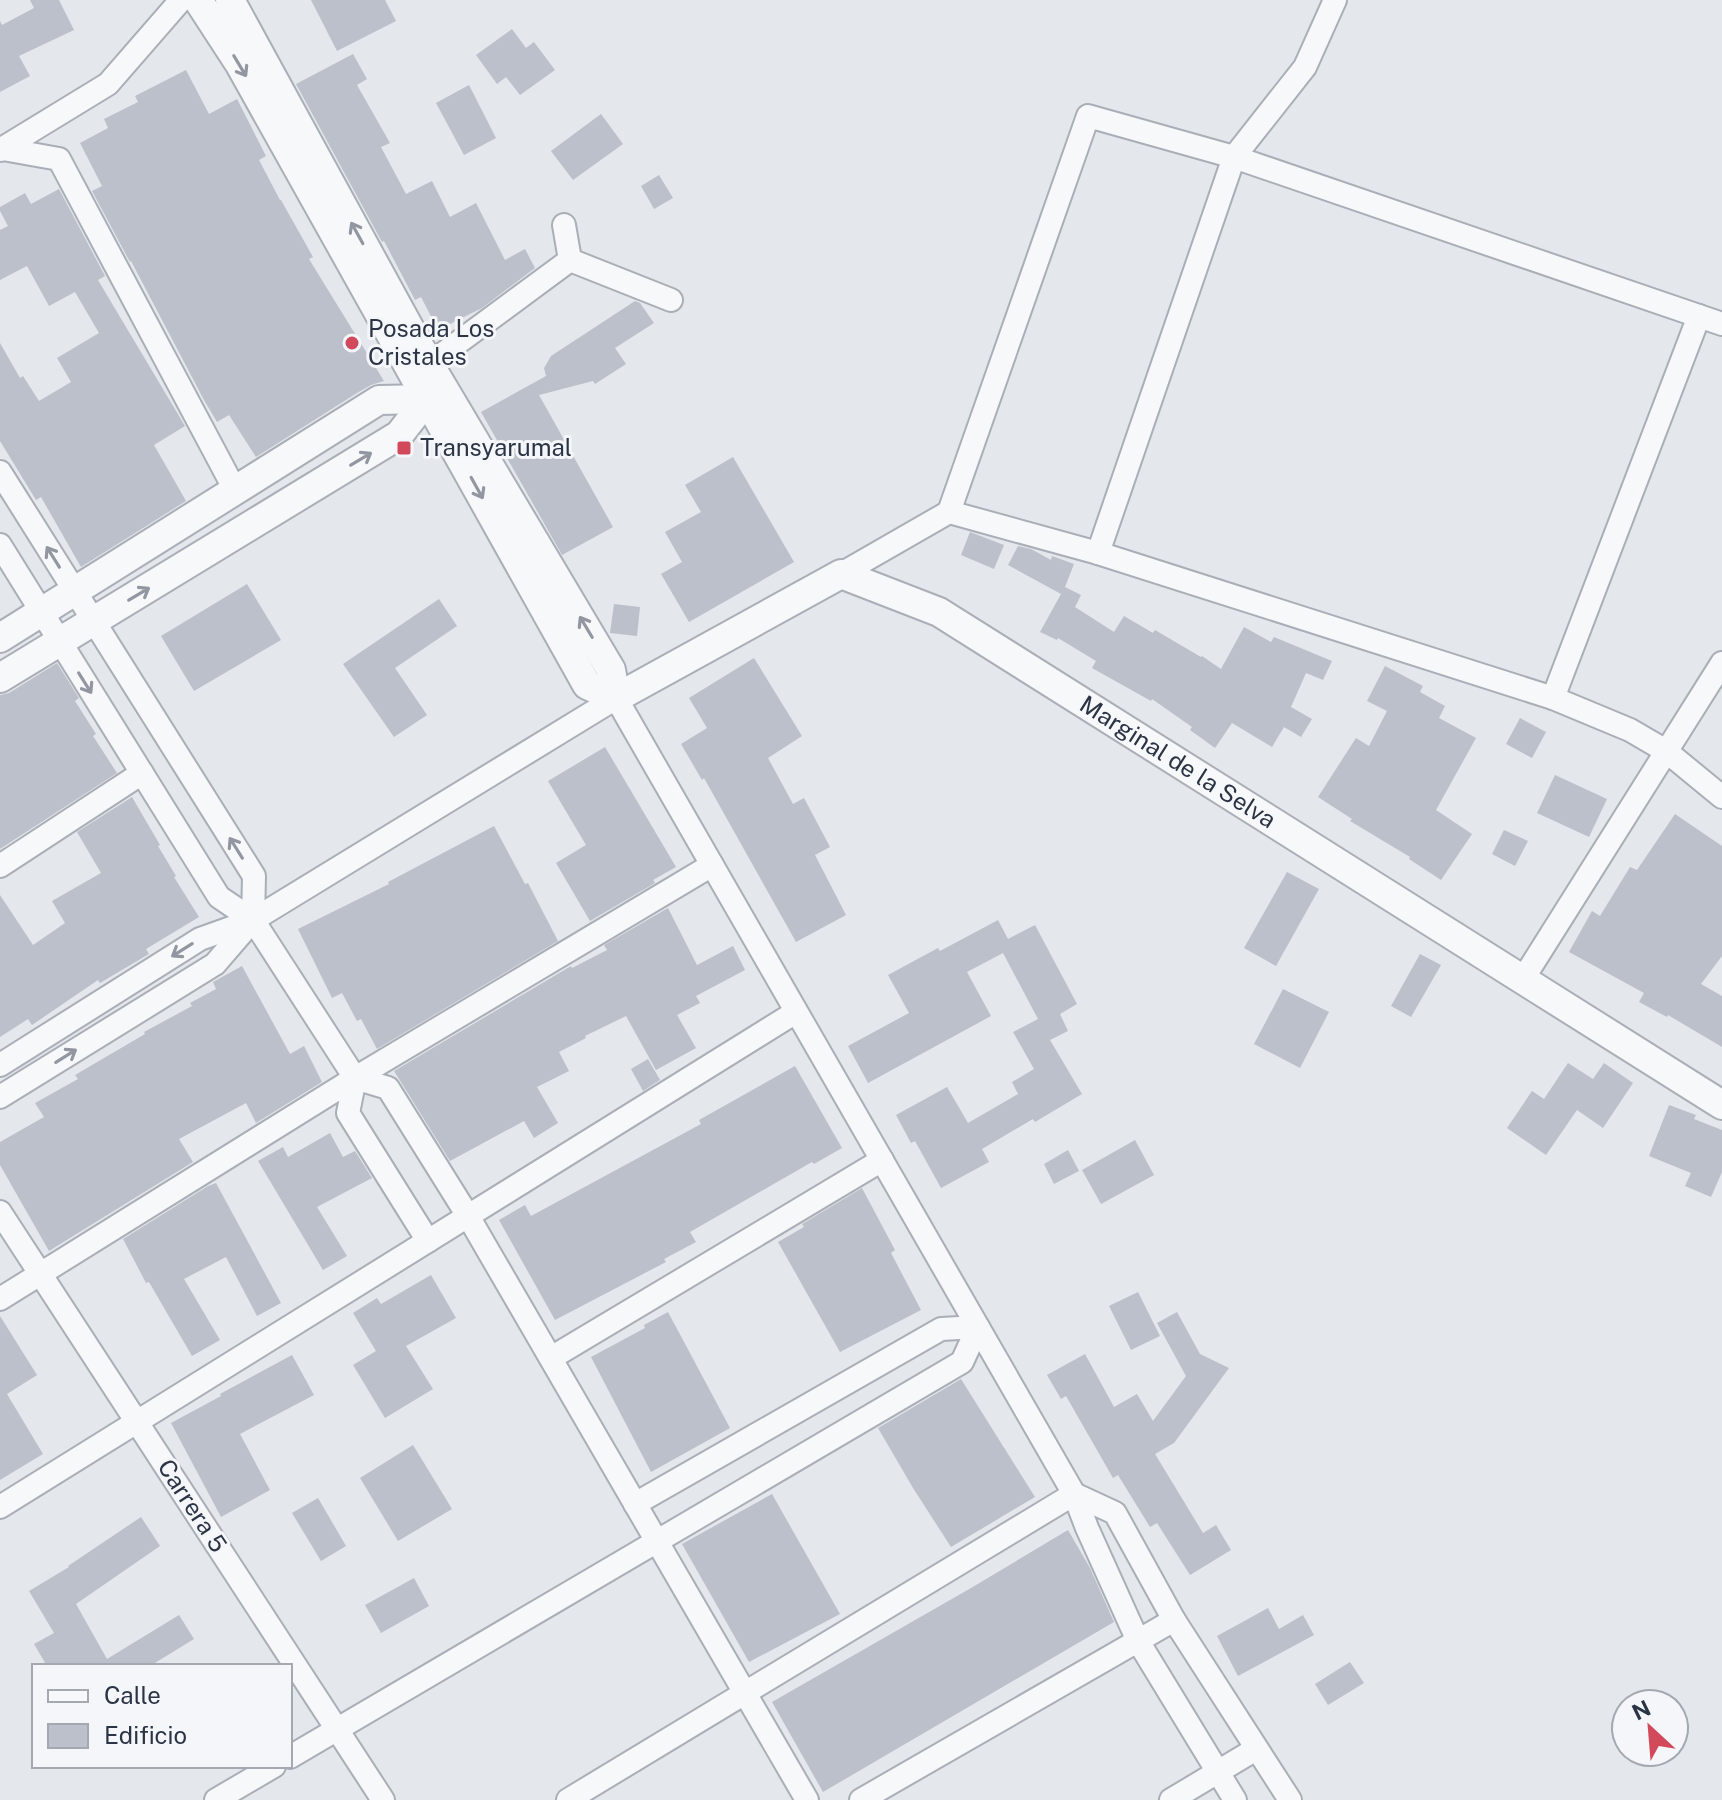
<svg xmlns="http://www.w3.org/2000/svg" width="1722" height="1800" font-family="'Public Sans',sans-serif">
<rect width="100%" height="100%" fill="#e4e7ec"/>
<g fill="#bbc0ca">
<polygon points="30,0 59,0 74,30 19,56 30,76 0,92 0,21 2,25 34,8"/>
<polygon points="311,0 385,0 396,21 337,51"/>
<polygon points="512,29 526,48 534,42 555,70 520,95 506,77 497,84 476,55"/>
<polygon points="353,54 367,79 357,85 390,143 381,147 406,194 432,181 450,217 476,203 505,260 525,249 535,268 482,308 438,330 421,297 415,300 384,241 382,242 296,84"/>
<polygon points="186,70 209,114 237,99 266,156 259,160 280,200 281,200 313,257 309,259 384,381 371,385 357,393 256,457 229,415 217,422 204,400 131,261 130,262 92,191 102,186 80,143 108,128 104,119 138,102 135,96"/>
<polygon points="469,85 496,138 464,155 436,103"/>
<polygon points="601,114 623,144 573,180 551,151"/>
<polygon points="659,175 673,198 654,209 641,186"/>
<polygon points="59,189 105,276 98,280 185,426 154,445 186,501 81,567 41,497 36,500 0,441 0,343 20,378 23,376 39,401 71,382 57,358 99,333 75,292 49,306 27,266 0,280 0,230 8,226 0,211 0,207 25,193 31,204"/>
<polygon points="635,301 640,303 654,323 615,348 626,364 595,384 593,381 539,395 613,527 562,555 481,412 546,376 544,368 551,356"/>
<polygon points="733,457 794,562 689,622 661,574 682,562 665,532 701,512 685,485"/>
<polygon points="970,532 1004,545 994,569 961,555"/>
<polygon points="1018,546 1031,549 1051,560 1052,556 1074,564 1065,587 1081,595 1075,607 1114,632 1124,616 1153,633 1155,630 1201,657 1202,656 1221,669 1244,627 1271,642 1274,637 1332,661 1323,680 1306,673 1291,707 1312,719 1301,737 1284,727 1272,747 1232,723 1215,748 1190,730 1192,727 1152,699 1151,701 1092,668 1096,661 1058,638 1057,640 1040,632 1061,594 1008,565"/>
<polygon points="247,584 281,640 194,691 161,636"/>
<polygon points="439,599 457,626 395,668 427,715 394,737 343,664"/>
<polygon points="614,604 640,607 637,636 610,633"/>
<polygon points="754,658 802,736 768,758 793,804 804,798 830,847 815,855 846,915 796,942 704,778 702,780 681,744 707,728 689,698"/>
<polygon points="57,663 79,698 75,701 96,734 93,736 117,773 0,849 0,695 9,693"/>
<polygon points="1385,666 1423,686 1420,692 1445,706 1439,718 1476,738 1436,810 1472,834 1441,880 1409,859 1410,857 1350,821 1352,819 1318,797 1356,738 1369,746 1387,711 1367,701"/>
<polygon points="1520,718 1546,732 1532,758 1506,744"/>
<polygon points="605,747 676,867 653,880 655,883 590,921 556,863 586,845 548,781"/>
<polygon points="1555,775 1607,799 1589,837 1537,813"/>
<polygon points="132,797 160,845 158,846 176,876 174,877 199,917 146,949 149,954 100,983 98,980 32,1025 28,1019 0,1037 0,895 33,945 65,923 52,901 101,873 77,832"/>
<polygon points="1675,814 1722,846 1722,956 1701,984 1722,996 1722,1047 1668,1015 1667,1017 1639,1002 1644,993 1569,952 1592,911 1600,916 1630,867 1637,870"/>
<polygon points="494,826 525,884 528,883 558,941 377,1049 361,1019 357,1021 342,993 332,998 298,929 389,884 388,882"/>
<polygon points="1504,830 1528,841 1515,866 1492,854"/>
<polygon points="1287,872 1319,889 1276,966 1244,948"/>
<polygon points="668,908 697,965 733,946 745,970 696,996 700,1003 677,1015 696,1048 656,1070 626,1016 585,1036 586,1038 559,1052 569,1071 537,1087 558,1123 534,1138 524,1121 450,1161 394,1071 571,966 572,968 607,950 604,945"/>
<polygon points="998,920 1008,939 1035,925 1077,1004 1060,1014 1068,1031 1050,1040 1082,1094 1035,1122 1033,1119 982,1149 989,1162 941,1188 915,1141 911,1143 896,1115 947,1087 968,1123 1018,1094 1012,1082 1034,1069 1013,1032 1038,1019 1003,953 967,972 991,1016 868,1083 848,1046 909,1013 888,975 938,948 940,951"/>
<polygon points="1420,954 1441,965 1411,1017 1391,1006"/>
<polygon points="242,966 290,1054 304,1046 322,1082 256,1123 246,1103 179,1139 193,1162 49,1251 0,1165 0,1142 44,1117 35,1103 78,1079 75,1075 145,1034 144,1032 192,1006 190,1003 216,989 213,982"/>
<polygon points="1283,989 1329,1012 1300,1068 1254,1044"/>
<polygon points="648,1059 660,1080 643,1091 631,1069"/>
<polygon points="1568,1063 1593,1079 1604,1063 1633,1083 1603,1128 1577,1110 1546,1155 1507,1128 1532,1091 1544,1099"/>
<polygon points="795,1066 842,1148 814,1164 812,1162 690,1232 696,1242 664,1259 666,1262 555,1320 499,1220 525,1205 531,1216 701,1124 699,1120"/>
<polygon points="1669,1105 1696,1115 1694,1119 1722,1130 1722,1172 1711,1197 1685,1186 1691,1173 1649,1156"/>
<polygon points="330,1133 343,1157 355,1151 372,1178 317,1207 347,1256 323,1270 258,1161 283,1147 288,1157"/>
<polygon points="1135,1140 1154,1175 1101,1204 1082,1170"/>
<polygon points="1068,1150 1079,1171 1054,1184 1044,1164"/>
<polygon points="216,1183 281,1303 257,1316 226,1257 184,1279 220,1340 192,1356 149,1282 146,1283 123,1239 208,1186"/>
<polygon points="862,1188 895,1250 891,1253 921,1310 840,1352 778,1242 804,1227 802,1224"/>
<polygon points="431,1275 456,1318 406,1346 433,1389 385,1418 353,1365 376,1351 353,1313 377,1298 381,1304"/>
<polygon points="1138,1292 1160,1336 1131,1350 1109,1306"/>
<polygon points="668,1312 730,1428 651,1472 591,1357 645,1328 644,1325"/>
<polygon points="1177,1312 1200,1354 1229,1368 1174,1443 1155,1454 1203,1533 1216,1525 1231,1550 1190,1575 1157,1523 1150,1527 1118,1475 1113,1478 1066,1396 1061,1399 1047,1375 1085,1354 1114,1407 1137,1394 1153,1421 1186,1376 1157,1323"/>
<polygon points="0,1316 37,1375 7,1394 43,1454 0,1480"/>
<polygon points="292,1355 314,1395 240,1434 270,1490 221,1517 171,1423 221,1396 220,1394"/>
<polygon points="961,1379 1035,1497 951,1547 913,1488 878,1428"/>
<polygon points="413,1445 452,1509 398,1541 360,1478"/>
<polygon points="772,1494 840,1614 749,1662 682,1544"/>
<polygon points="318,1498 346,1546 321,1561 292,1513"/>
<polygon points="141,1517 160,1546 76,1604 107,1659 179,1615 194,1639 150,1666 47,1666 34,1644 54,1633 29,1591 69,1567 68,1566"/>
<polygon points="1068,1530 1090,1568 1114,1622 823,1792 772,1702 971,1588"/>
<polygon points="414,1578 429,1606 381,1633 365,1605"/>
<polygon points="1268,1608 1279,1629 1303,1615 1314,1635 1238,1676 1217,1636"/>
<polygon points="1350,1662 1364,1683 1328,1705 1315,1684"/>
</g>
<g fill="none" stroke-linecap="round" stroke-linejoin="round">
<defs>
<g id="minor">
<polyline points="3,149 59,159 235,490"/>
<polyline points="0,150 108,84 181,0"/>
<polyline points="570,260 671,300"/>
<polyline points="429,364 570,260 564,225"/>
<polyline points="0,472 254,876 253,920 215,964 0,1097"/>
<polyline points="949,512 1088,116 1234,157 1722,324"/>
<polyline points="0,545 219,897 253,920 355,1078"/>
<polyline points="1098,553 1234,157 1305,67 1335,0"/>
<polyline points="841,574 949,512 1098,553 1553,698 1630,730 1666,751 1722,797"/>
<polyline points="1553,698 1699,316"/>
<polyline points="0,866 142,773"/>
<polyline points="1523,979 1722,663"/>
<polyline points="0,1065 200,939 253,920 616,698 1074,1494 568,1800"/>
<polyline points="0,1212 383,1800"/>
<polyline points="428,1241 348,1113 355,1078 388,1088 468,1216 807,1800"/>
<polyline points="0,1299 355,1078 712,865"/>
<polyline points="551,1358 882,1160"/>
<polyline points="0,1507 796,1012"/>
<polyline points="290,1757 962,1362 978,1327 941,1329 635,1504"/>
<polyline points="216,1800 274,1766"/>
<polyline points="861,1800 1174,1620"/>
<polyline points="1171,1800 1256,1749"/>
<polyline points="1235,1800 1138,1641 1087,1528 1074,1494 1115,1513 1174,1620 1290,1800"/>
</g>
<g id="tertiary">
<polyline points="198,0 239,63 587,685 616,698"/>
<polyline points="230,0 429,364 611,670 616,698"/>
<polyline points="0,638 379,400 427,399"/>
<polyline points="0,678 399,435 427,399 439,392"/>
<path id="s1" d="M 616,698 L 841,574 L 939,612 L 1722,1105"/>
</g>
</defs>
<use href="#minor" stroke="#a9aeb7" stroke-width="26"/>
<use href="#tertiary" stroke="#a9aeb7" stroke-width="32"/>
<use href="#minor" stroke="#f7f8fa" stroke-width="22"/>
<use href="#tertiary" stroke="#f7f8fa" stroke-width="28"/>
</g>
<defs><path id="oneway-shaft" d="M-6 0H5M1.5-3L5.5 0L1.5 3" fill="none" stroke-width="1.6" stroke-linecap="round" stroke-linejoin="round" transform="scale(2)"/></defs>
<g stroke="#9196a0">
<use href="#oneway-shaft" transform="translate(240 66) rotate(59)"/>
<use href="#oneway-shaft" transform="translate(357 233) rotate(-119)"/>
<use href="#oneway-shaft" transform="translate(361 459) rotate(-31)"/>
<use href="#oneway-shaft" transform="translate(477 488) rotate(61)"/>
<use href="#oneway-shaft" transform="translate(53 557) rotate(-122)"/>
<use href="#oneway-shaft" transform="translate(139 594) rotate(-31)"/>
<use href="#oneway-shaft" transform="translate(586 627) rotate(-121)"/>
<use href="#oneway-shaft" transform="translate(85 683) rotate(58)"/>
<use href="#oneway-shaft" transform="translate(236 848) rotate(-122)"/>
<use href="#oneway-shaft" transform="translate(182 950) rotate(148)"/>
<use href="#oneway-shaft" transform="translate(66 1056) rotate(-32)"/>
</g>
<g fill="#d1495b" stroke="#f4f6f9" stroke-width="3">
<circle cx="352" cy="343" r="8"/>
<rect x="396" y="440" width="16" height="16" rx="4"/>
</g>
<g text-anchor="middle" stroke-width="6" stroke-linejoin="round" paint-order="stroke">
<g font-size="24" fill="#2b3445" stroke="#f4f6f9" text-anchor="start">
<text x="368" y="337">Posada Los<tspan x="368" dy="28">Cristales</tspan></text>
<text x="420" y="456">Transyarumal</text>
</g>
<g font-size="24" fill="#2b3445" stroke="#f4f6f9">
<text dy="8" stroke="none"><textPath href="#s1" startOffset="644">Marginal de la Selva</textPath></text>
<text transform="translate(192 1506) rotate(57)" y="8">Carrera 5</text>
</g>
</g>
<rect x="32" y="1664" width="260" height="104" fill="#f4f6f9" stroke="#a4a8b1" stroke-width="2"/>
<rect x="48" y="1690" width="40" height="12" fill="#f7f8fa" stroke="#a4a8b1" stroke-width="2"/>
<text x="104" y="1704" font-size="24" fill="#2b3445">Calle</text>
<rect x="48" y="1724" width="40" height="24" fill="#bbc0ca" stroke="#a4a8b1" stroke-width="2"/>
<text x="104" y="1744" font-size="24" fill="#2b3445">Edificio</text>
<g transform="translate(1650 1728) rotate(334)"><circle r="38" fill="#f4f6f9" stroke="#a4a8b1" stroke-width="2"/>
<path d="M0-6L14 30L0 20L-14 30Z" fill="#d1495b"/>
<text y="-12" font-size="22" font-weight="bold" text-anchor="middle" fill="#2b3445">N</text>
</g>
</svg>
